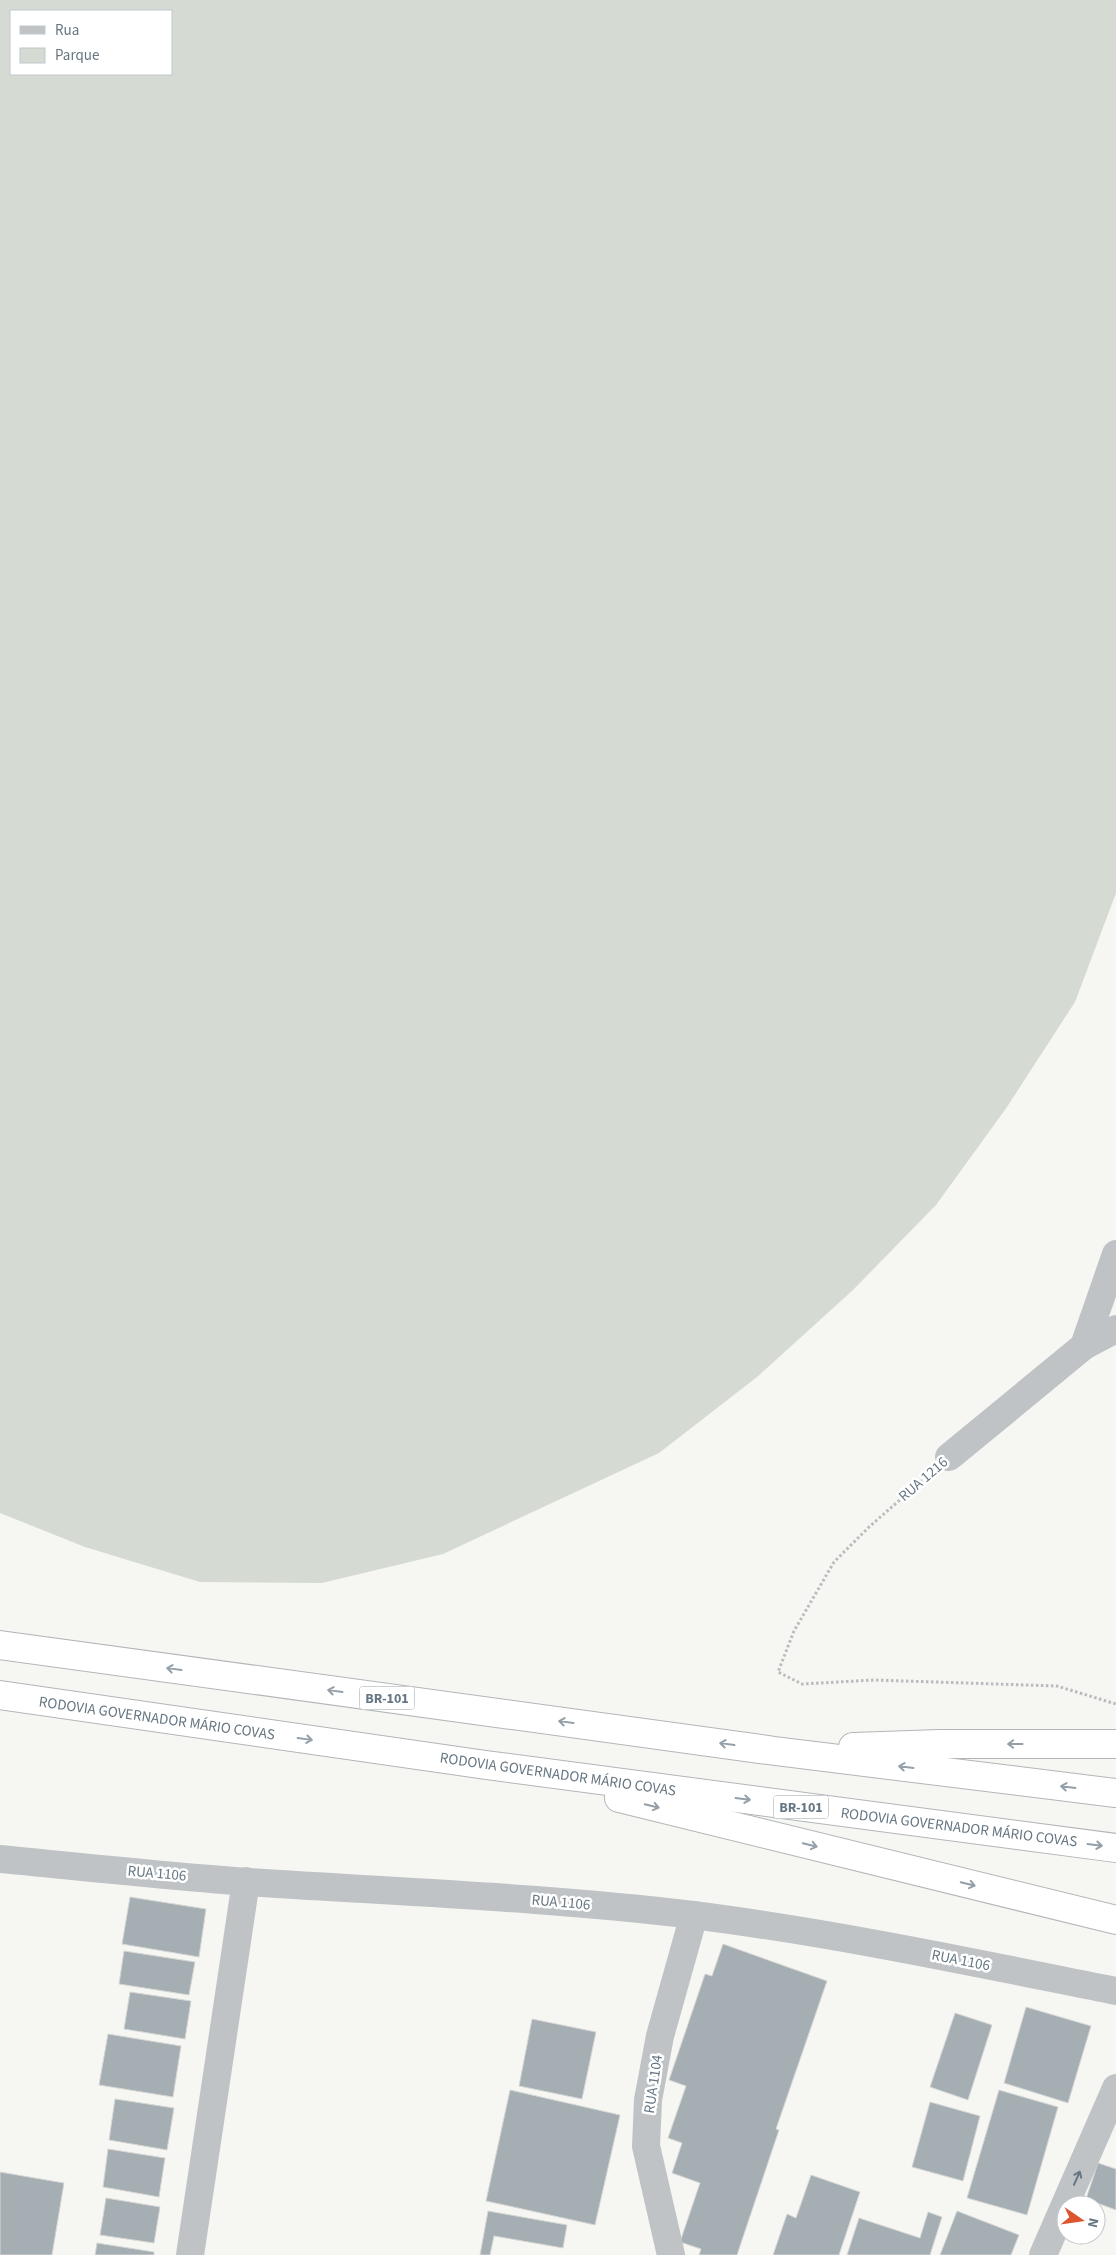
<svg xmlns="http://www.w3.org/2000/svg" width="1116" height="2255" font-family="'Source Sans 3',sans-serif">
<rect width="100%" height="100%" fill="#f6f6f2"/>
<path fill="#d5dbd2" fill-rule="evenodd" d="M 0,0 L 1116,0 L 1116,893 L 1075,1002 L 1007,1107 L 936,1205 L 853,1290 L 757,1377 L 659,1453 L 443,1554 L 322,1583 L 200,1582 L 85,1547 L 0,1513 ZM 11,11 L 171,11 L 171,74 L 11,74 Z"/>
<g fill="#a5aeb3" stroke="#d7d7d5">
<polygon points="130,1897 206,1909 199,1957 122,1944"/>
<polygon points="723,1944 827,1981 776,2129 779,2130 737,2255 699,2255 701,2249 680,2242 700,2183 672,2173 682,2143 668,2138 686,2086 669,2080 705,1974 712,1976"/>
<polygon points="124,1951 195,1962 189,1995 119,1984"/>
<polygon points="130,1992 191,2001 185,2039 124,2029"/>
<polygon points="1026,2007 1091,2026 1068,2103 1004,2083"/>
<polygon points="955,2013 992,2025 968,2100 930,2087"/>
<polygon points="532,2019 596,2032 582,2099 519,2086"/>
<polygon points="108,2034 181,2046 173,2097 99,2085"/>
<polygon points="510,2090 620,2115 595,2225 486,2201"/>
<polygon points="999,2090 1058,2107 1027,2215 967,2198"/>
<polygon points="115,2099 174,2108 167,2150 109,2140"/>
<polygon points="930,2102 980,2116 963,2181 912,2167"/>
<polygon points="108,2149 165,2158 159,2197 103,2187"/>
<polygon points="1098,2163 1116,2169 1116,2210 1086,2199"/>
<polygon points="0,2172 64,2183 52,2255 0,2255"/>
<polygon points="811,2175 860,2192 839,2255 773,2255 787,2214 796,2218"/>
<polygon points="106,2198 160,2207 154,2243 100,2235"/>
<polygon points="488,2211 567,2225 563,2248 494,2236 490,2255 480,2255"/>
<polygon points="957,2211 1019,2235 1011,2255 940,2255"/>
<polygon points="928,2212 942,2217 930,2255 847,2255 859,2218 920,2238"/>
<polygon points="97,2243 154,2252 154,2255 95,2255"/>
</g>
<g fill="none" stroke-linecap="round" stroke-linejoin="round">
<defs>
<g id="highway">
<polyline points="0,1645 775,1751 1116,1793"/>
<polyline points="0,1695 486,1765 1116,1848"/>
<polyline points="853,1747 940,1744 1116,1744"/>
<polyline points="619,1798 1116,1920"/>
</g>
</defs>
<use href="#highway" stroke="#b2b6b9" stroke-width="30"/>
<polyline stroke="#b9bcbe" stroke-width="3" stroke-dasharray="2.5 2.5" stroke-linecap="butt" points="926,1477 869,1527 834,1562 794,1631 778,1672 802,1684 874,1680 1057,1686 1116,1704"/>
<g stroke="#bfc3c6" stroke-width="28">
<polyline points="1084,1346 1116,1254"/>
<polyline points="949,1457 1084,1346 1116,1329"/>
<path d="M 0,1859 C 83,1867 165,1876 248,1882 C 396,1892 545,1897 693,1915 C 835,1933 976,1963 1116,1991"/>
<polyline points="190,2255 246,1881"/>
<polyline points="671,2255 646,2146 648,2100 660,2036 694,1915"/>
<polyline points="1043,2255 1116,2088"/>
</g>
<use href="#highway" stroke="#fff" stroke-width="28"/>
</g>
<defs><path id="oneway-shaft" d="M-6 0H5M1.5-3L5.5 0L1.5 3" fill="none" stroke-width="1.6" stroke-linecap="round" stroke-linejoin="round" transform="scale(1.25)"/></defs>
<g stroke="#949fa8">
<use href="#oneway-shaft" transform="translate(174 1669) rotate(-172)"/>
<use href="#oneway-shaft" transform="translate(335 1691) rotate(-172)"/>
<use href="#oneway-shaft" transform="translate(566 1722) rotate(-172)"/>
<use href="#oneway-shaft" transform="translate(305 1739) rotate(8)"/>
<use href="#oneway-shaft" transform="translate(727 1744) rotate(-172)"/>
<use href="#oneway-shaft" transform="translate(1015 1744) rotate(-180)"/>
<use href="#oneway-shaft" transform="translate(906 1767) rotate(-173)"/>
<use href="#oneway-shaft" transform="translate(1068 1787) rotate(-173)"/>
<use href="#oneway-shaft" transform="translate(743 1799) rotate(7)"/>
<use href="#oneway-shaft" transform="translate(652 1806) rotate(14)"/>
<use href="#oneway-shaft" transform="translate(810 1845) rotate(14)"/>
<use href="#oneway-shaft" transform="translate(1095 1845) rotate(7)"/>
<use href="#oneway-shaft" transform="translate(968 1884) rotate(14)"/>
</g>
<use stroke="#667682" href="#oneway-shaft" transform="translate(1077 2178) rotate(-66)"/>
<g text-anchor="middle" stroke-width="5" stroke-linejoin="round" paint-order="stroke">
<g fill="#fff" stroke="#949fa8" stroke-width="1">
<rect x="359.5" y="1686.5" width="55" height="23" rx="4"/>
<rect x="773.5" y="1795.5" width="55" height="23" rx="4"/>
</g>
<g font-size="14" font-weight="bold" fill="#667682">
<text x="387" y="1703">BR-101</text>
<text x="801" y="1812">BR-101</text>
</g>
<g font-size="15" fill="#667682" stroke="#fff">
<text transform="translate(923 1479) rotate(-41)" y="5">RUA 1216</text>
<text transform="translate(157 1718) rotate(8)" y="5">RODOVIA GOVERNADOR MÁRIO COVAS</text>
<text transform="translate(558 1774) rotate(8)" y="5">RODOVIA GOVERNADOR MÁRIO COVAS</text>
<text transform="translate(959 1827) rotate(7)" y="5">RODOVIA GOVERNADOR MÁRIO COVAS</text>
<text transform="translate(157 1873) rotate(5)" y="5">RUA 1106</text>
<text transform="translate(561 1902) rotate(5)" y="5">RUA 1106</text>
<text transform="translate(961 1960) rotate(11)" y="5">RUA 1106</text>
<text transform="translate(653 2084) rotate(-82)" y="5">RUA 1104</text>
</g>
</g>
<rect x="10" y="10" width="162" height="65" fill="#ffffff" stroke="#c2c8cd"/>
<rect x="20" y="26" width="25" height="8" fill="#bfc3c6" stroke="#c2c8cd"/>
<text x="55" y="35" font-size="15" fill="#667682">Rua</text>
<rect x="20" y="48" width="25" height="15" fill="#d5dbd2" stroke="#c2c8cd"/>
<text x="55" y="60" font-size="15" fill="#667682">Parque</text>
<g transform="translate(1081 2220) rotate(103)"><circle r="24" fill="#ffffff" stroke="#c2c8cd"/>
<path d="M0-4L9 19L0 12L-9 19Z" fill="#dc552c"/>
<text y="-8" font-size="14" font-weight="bold" text-anchor="middle" fill="#667682">N</text>
</g>
</svg>
